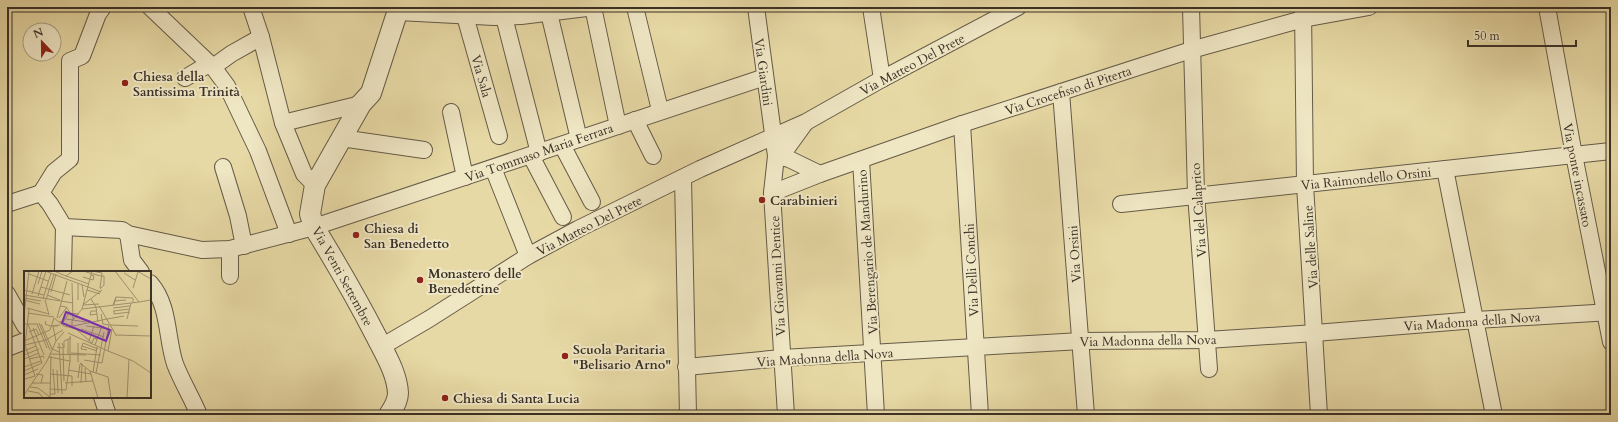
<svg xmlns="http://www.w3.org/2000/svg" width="1618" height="422" font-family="Cardo,serif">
<rect width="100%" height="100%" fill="#e7d9a5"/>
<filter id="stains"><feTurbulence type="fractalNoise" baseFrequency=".005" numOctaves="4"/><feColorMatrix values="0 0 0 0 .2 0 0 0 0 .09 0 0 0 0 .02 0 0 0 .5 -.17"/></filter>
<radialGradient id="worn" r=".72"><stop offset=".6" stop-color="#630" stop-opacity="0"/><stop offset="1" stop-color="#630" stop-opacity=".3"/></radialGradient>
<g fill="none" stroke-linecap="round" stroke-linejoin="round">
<defs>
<g id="minor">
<polyline points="150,7 213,67 227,86 258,151 289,234"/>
<polyline points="251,7 261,37 283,123 304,174 315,185"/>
<polyline points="593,7 618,126"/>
<polyline points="635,7 659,106"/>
<polyline points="756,7 776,156 772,193 786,415"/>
<polyline points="871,7 882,79"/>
<polyline points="1191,7 1196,194 1209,369"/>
<polyline points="1303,7 1305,185 1319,415"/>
<polyline points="1547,7 1574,155 1611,342"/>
<polyline points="398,12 494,17 521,16 595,7"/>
<polyline points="549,13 579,139"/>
<polyline points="465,16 499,136"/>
<polyline points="504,17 539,153"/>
<polyline points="213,67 231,54 261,37"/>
<polyline points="185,78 209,64"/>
<polyline points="1061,92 1086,415"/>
<polyline points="451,112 465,177"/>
<polyline points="635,120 653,156"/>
<polyline points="283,123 361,104"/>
<polyline points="962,124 980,415"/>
<polyline points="341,138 424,150"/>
<polyline points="562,145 592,202"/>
<polyline points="531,156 563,217"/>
<polyline points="776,156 789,159 820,174"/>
<polyline points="776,156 787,148 805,123"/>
<polyline points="861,160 876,415"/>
<polyline points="223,167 238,216 244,246"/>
<polyline points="493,168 528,256"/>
<polyline points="1445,169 1494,415"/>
<polyline points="683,178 688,415"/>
<polyline points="772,193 820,174 962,124 1191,50 1303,19 1369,7"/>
<polyline points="7,204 41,193"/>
<polyline points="1121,204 1611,151"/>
<polyline points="64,227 122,230 128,234 202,250 230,249 314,227 765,77"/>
<polyline points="64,227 50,204 41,193 54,172 70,159 70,61 82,56 98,14 103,7"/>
<polyline points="128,234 132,260 141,272"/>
<polyline points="230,249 230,276"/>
<polyline points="63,272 64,227"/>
<path d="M 150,283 C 170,306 166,337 175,364 C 182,382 192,398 199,415"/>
<polyline points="7,294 25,326"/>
<polyline points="381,347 429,319 528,256 578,229 700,169 806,122 882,79 1018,7"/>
<polyline points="7,348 25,341"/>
<polyline points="686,367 782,358 976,347 1081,341 1207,340 1315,333 1476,320 1611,312"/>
<polyline points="102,397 108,415"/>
</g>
<path id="tertiary" d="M 389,415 C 393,409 398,400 398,393 C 397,373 385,354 376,336 C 357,299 336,263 314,227 L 310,214 L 315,185 L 361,104 L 371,93 L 399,7"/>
</defs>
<use href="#minor" stroke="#655b47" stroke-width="18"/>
<use href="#tertiary" stroke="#655b47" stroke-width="22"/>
<use href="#minor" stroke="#efe6c4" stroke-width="16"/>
<use href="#tertiary" stroke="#efe6c4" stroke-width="20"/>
</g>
<g fill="#8f2418" stroke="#efe6c4" stroke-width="1.5">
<circle cx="125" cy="83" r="4"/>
<circle cx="762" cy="200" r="4"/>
<circle cx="356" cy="235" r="4"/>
<circle cx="420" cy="280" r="4"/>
<circle cx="565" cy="356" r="4"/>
<circle cx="445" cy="398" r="4"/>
</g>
<g text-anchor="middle" stroke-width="4" stroke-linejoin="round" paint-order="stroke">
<g font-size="13" fill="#3a3128" stroke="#efe6c4">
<text transform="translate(912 64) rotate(-28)" y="5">Via Matteo Del Prete</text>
<text transform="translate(764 72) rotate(82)" y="5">Via Giardini</text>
<text transform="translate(482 76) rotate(74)" y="5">Via Sala</text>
<text transform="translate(1068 90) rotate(-18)" y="5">Via Crocefisso di Piterta</text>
<text transform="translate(539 152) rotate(-19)" y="5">Via Tommaso Maria Ferrara</text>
<text transform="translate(1578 175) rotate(79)" y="5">Via ponte incassato</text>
<text transform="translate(1366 178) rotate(-6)" y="5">Via Raimondello Orsini</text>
<text transform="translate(1198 210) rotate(-94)" y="5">Via del Calaprico</text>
<text transform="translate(589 225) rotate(-27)" y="5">Via Matteo Del Prete</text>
<text transform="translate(1310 247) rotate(-94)" y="5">Via delle Saline</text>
<text transform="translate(867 252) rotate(-94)" y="5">Via Berengario de Mandurino</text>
<text transform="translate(1074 254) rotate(-94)" y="5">Via Orsini</text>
<text transform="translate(971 270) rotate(-93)" y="5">Via Delli Conchi</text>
<text transform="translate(343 276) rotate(61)" y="5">Via Venti Settembre</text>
<text transform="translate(777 276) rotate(-93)" y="5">Via Giovanni Dentice</text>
<text transform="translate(1472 321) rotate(-4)" y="5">Via Madonna della Nova</text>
<text transform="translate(1148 340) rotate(-1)" y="5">Via Madonna della Nova</text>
<text transform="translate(825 357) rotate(-4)" y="5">Via Madonna della Nova</text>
</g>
<g font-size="13" font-weight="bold" fill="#3a3128" stroke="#efe6c4" text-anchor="start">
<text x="133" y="81">Chiesa della<tspan x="133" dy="15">Santissima Trinità</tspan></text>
<text x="770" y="205">Carabinieri</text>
<text x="364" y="233">Chiesa di<tspan x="364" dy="15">San Benedetto</tspan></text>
<text x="428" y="278">Monastero delle<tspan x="428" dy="15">Benedettine</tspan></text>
<text x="573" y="354">Scuola Paritaria<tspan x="573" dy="15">"Belisario Arno"</tspan></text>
<text x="453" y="403">Chiesa di Santa Lucia</text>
</g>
</g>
<g transform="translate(24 271)">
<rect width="127" height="127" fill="#e7d9a5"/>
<path fill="none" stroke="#a29673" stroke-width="1" d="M 21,0 L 64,16M 30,0 L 42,5 L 49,0M 68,0 L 78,2 L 76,17M 91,0 L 115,31 L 127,29M 113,0 L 127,8M 62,1 L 77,5M 100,2 L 111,9M 5,3 L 24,10M 42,5 L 65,13M 59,6 L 69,9 L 70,5 L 67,4M 48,12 L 49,49M 14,13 L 18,0M 54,13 L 54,29M 58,14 L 60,26M 17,16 L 46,24M 64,16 L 77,21M 109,17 L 114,1M 76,18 L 80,14 L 80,5 L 77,5M 0,19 L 20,24M 63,19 L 76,23M 27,21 L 32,3M 8,23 L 15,0M 0,24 L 49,32M 23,24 L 36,29M 14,25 L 22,0M 92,26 L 109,27 L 109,31M 0,27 L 17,30M 19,28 L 27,2M 67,28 L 72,36 L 74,51M 0,29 L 16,33M 21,29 L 25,44M 22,29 L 30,3M 90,30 L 102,29M 60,33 L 78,19M 59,34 L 75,33M 89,34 L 92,26 L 90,34M 36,35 L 42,36 L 47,43M 75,35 L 92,64M 3,37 L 25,43M 89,37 L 106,35M 58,38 L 115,31M 72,40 L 67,40 L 66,44 L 73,43M 89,40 L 106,38M 90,40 L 90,43 L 106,41M 4,42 L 30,46M 0,45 L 5,0M 53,46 L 67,50M 30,47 L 40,55 L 52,58 L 68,72 L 70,67 L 73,68M 33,47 L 43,10M 35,47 L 43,36M 42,48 L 62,51M 83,48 L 100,45M 103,48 L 107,32M 22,50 L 21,53 L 26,55 L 36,54M 35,51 L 40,50 L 45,42 L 55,43M 15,52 L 26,79M 0,53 L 14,53M 13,53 L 23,77M 17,53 L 28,78 L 35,81M 86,54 L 114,55M 49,55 L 83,48M 62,55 L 86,58M 9,57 L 20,84M 48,57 L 48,50 L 58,38 L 68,0M 57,58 L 80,66M 5,61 L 12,58 L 15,64M 44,62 L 84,80 L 88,58M 91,64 L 127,65M 44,68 L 44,84M 0,70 L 26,59 L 30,47M 32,70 L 29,55 L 34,55M 65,70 L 70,55M 35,72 L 38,123M 38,72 L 40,77 L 40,70 L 47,67M 54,72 L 54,91M 59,72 L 74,78M 59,72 L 57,78 L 63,79M 1,74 L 22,69 L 39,59M 71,74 L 78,55M 58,75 L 73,80M 33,76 L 39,77 L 40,110M 0,80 L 12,75M 84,80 L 109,90 L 127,102M 47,82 L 77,84M 26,83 L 62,84M 0,84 L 15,78M 25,86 L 46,90M 0,88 L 15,82M 5,88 L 19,85 L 20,87M 60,89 L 78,92 L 85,54 L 79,53 L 77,43M 59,94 L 56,92 L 66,100 L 84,106 L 87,127M 0,96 L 17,90M 61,97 L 62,111M 33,99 L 34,122M 44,99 L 67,103M 0,100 L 18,92 L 4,53M 66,100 L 74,127M 69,101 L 73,76M 72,102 L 80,61M 12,103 L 19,104 L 17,112M 26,103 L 48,105 L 48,115M 0,104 L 14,98M 54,107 L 56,93M 1,108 L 11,105 L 1,74 L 5,38M 8,112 L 26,112M 41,112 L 69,110M 57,112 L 58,94M 6,116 L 14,117 L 26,126M 26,118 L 42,119 L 46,90 L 46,65M 4,120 L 15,122 L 19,127M 26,123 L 31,123 L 29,98M 0,124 L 23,90 L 32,70 L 40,61M 26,127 L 27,85M 103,127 L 105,88"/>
<path fill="#7b2cbf" fill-opacity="0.15" stroke="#7b2cbf" stroke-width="2" d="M 42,41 L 86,59 L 82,70 L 38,52 Z"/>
<rect width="127" height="127" fill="none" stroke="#3a3128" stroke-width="2"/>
</g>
<rect width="1618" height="422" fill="none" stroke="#e7d9a5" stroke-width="24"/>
<rect x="8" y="8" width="1602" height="406" fill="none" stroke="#3a3128" stroke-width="2"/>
<rect x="12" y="12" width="1594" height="398" fill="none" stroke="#3a3128"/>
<g transform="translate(42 42) rotate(338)"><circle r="19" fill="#efe6c4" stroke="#a79e86"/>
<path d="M0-3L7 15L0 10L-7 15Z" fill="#8f2418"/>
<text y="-6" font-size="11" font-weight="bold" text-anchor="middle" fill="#3a3128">N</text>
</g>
<path d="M1468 40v6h108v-6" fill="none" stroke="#3a3128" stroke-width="2"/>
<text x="1474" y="40" font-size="12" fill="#3a3128" stroke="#efe6c4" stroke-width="3" paint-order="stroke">50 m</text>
<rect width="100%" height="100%" filter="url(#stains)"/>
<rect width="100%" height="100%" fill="url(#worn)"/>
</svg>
